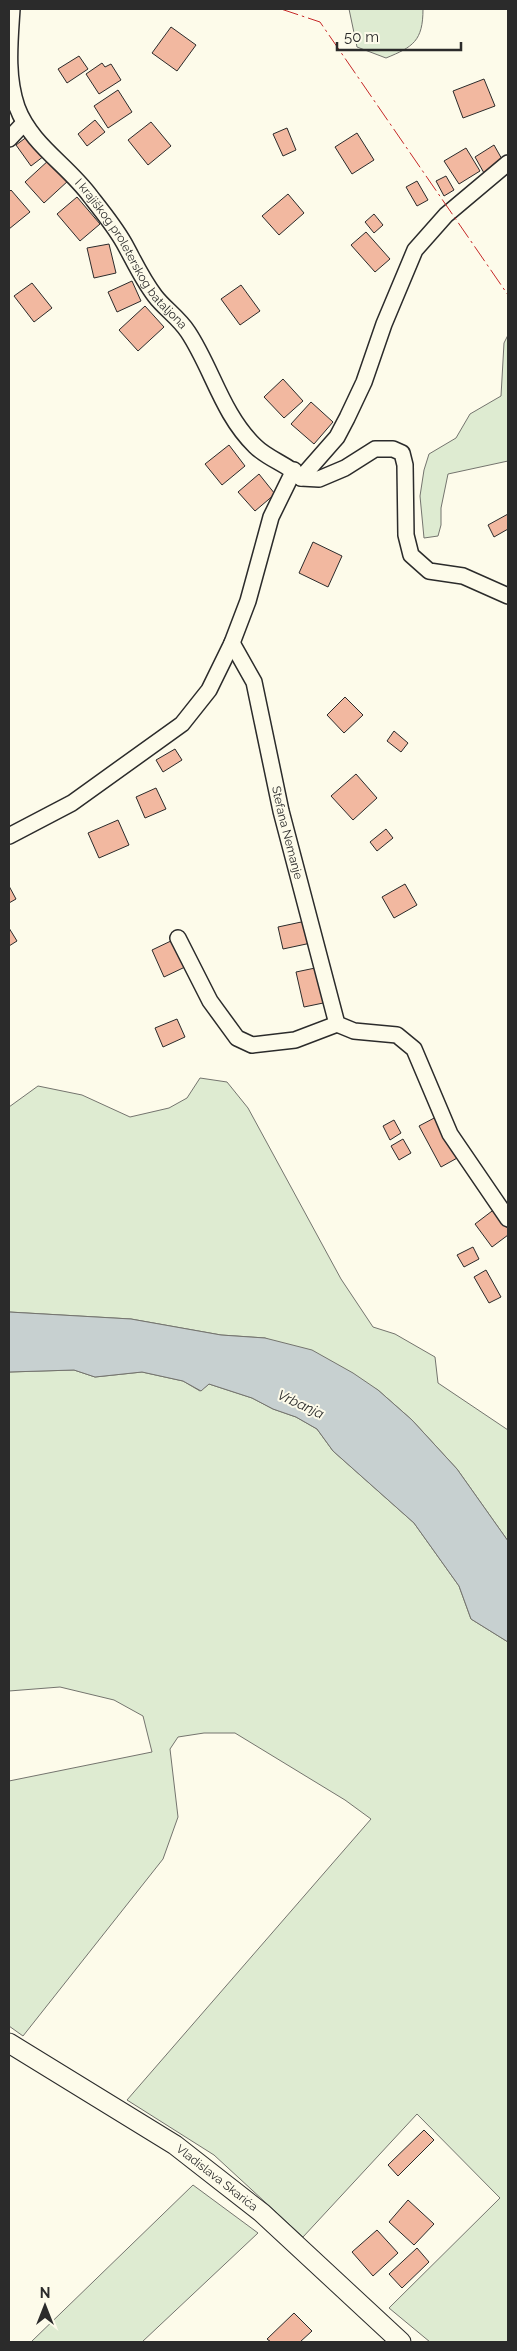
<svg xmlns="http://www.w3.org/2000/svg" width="517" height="2351" font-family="Raleway,sans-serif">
<rect width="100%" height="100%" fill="#fdfbea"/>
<g fill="#deebd1" stroke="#74746e">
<path d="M 349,9 L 423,9 C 423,41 413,47 386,58 L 357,47 Z"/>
<polygon points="508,335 508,461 448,474 441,508 441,525 438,536 424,538 420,496 424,470 429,454 456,438 470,414 501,396 504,343"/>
<polygon points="200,1078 227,1082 248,1108 341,1279 373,1327 395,1334 435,1357 438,1383 508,1430 508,1541 457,1469 412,1420 378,1390 265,1338 221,1335 131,1319 9,1312 9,1107 38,1086 82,1095 130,1117 169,1108 187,1098"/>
<polygon points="74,1370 95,1377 142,1372 183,1381 200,1391 209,1384 252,1398 273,1409 296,1417 317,1429 333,1451 414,1523 459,1586 471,1619 508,1642 508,2342 430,2342 389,2308 500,2198 417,2114 303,2237 214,2155 127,2100 371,1819 345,1800 235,1733 204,1733 178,1737 170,1749 178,1817 163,1859 23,2036 9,2026 9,1781 152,1752 143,1716 114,1700 60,1687 9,1691 9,1372"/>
<polygon points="193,2185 258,2233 142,2342 31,2342"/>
</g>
<polygon fill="#c7d0d0" stroke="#74746e" points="9,1312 131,1319 221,1335 265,1338 312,1350 353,1373 378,1390 412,1420 457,1469 508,1541 508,1642 471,1619 459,1586 414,1523 333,1451 317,1429 296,1417 273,1409 252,1398 209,1384 201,1391 183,1381 142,1372 95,1377 74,1370 9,1372"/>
<g fill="#f2b8a0" stroke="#2b2b2b">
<polygon points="171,27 196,45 177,71 152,53"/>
<polygon points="79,56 88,69 67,83 58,69"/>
<polygon points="102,63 105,67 111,64 121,80 99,94 86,74"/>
<polygon points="484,79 495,106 463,118 453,91"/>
<polygon points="118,90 132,112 108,128 94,106"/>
<polygon points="95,120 105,132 87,146 78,134"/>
<polygon points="151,122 171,146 148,165 128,140"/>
<polygon points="287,128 296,150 283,156 273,134"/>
<polygon points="357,133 374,160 352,174 335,147"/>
<polygon points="28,136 44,156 31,166 16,145"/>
<polygon points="494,145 503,161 484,173 475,157"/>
<polygon points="466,148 480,171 459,184 444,161"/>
<polygon points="50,159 69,180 44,203 25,182"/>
<polygon points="446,176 454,190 444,196 436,181"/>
<polygon points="417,181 428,200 417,206 406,187"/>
<polygon points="11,190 30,212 9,229 9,192"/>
<polygon points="288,194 304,213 279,235 262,216"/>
<polygon points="77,197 100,224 80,241 57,214"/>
<polygon points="374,214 383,225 374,233 365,222"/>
<polygon points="366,232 390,259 375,272 351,245"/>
<polygon points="109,244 116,273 94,278 87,248"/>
<polygon points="132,281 141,301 117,312 108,292"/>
<polygon points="32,283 52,308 34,322 14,296"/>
<polygon points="241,285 260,311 240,325 221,299"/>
<polygon points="145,306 164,327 138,351 119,330"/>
<polygon points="283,379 303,401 284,418 264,397"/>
<polygon points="311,402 333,422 314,444 291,424"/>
<polygon points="229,445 245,466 222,485 205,464"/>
<polygon points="259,474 275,494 255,511 238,492"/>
<polygon points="508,514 508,529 494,537 488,525"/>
<polygon points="313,542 342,556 328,587 299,573"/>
<polygon points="345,697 363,715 344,733 327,715"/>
<polygon points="394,731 408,743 401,752 387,741"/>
<polygon points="175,749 182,760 163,772 156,760"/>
<polygon points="356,774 377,798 353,820 331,796"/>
<polygon points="156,788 166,809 145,818 136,797"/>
<polygon points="118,820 129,845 99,858 88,833"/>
<polygon points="386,829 393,838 377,851 370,842"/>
<polygon points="405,884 417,905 394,918 382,897"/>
<polygon points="9,886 16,899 9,903"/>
<polygon points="306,921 311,943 283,949 278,927"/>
<polygon points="9,928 17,941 9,946"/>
<polygon points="173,940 185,967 164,977 152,950"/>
<polygon points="320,967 328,1002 304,1007 296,972"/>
<polygon points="177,1019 185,1037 163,1047 155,1028"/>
<polygon points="438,1116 459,1157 441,1167 419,1126"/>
<polygon points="394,1120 401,1133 390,1140 383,1126"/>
<polygon points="403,1139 411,1153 399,1160 391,1146"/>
<polygon points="496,1208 508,1225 508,1235 492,1247 475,1224"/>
<polygon points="473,1247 479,1259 464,1267 457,1255"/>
<polygon points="486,1270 501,1297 489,1303 474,1277"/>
<polygon points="424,2130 434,2140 398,2176 388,2165"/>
<polygon points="408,2200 434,2224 414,2245 389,2222"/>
<polygon points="377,2230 398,2253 373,2276 352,2252"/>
<polygon points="417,2248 429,2262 402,2288 389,2274"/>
<polygon points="294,2313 312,2331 300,2342 271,2342 267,2339"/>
</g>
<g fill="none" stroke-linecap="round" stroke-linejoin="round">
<defs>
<g id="minor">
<path id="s1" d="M 12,9 C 10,41 6,75 17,107 C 31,145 68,165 91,197 C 102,211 115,227 124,243 C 134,261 142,279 155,296 C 164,308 179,318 188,332 C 212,368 222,414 255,446 C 269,460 288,464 301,478 L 319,479 L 345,468 L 375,449 L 393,449 L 402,453 L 405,465 L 406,535 L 411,555 L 429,571 L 463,576 L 508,596"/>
<polyline points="9,139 24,123"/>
<polyline points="301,478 337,437 347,418 364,382 384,324 415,250 446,215 508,163"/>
<path id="s2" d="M 232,643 L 254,682 L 281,811 L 337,1024 L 354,1031 L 397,1035 L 414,1049 L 450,1134 L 508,1219"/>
<polyline points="9,836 72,803 182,724 209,690 232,643 248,601 271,517 294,470"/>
<polyline points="178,938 210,1001 237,1038 252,1045 295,1040 337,1024"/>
</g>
<g id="tertiary">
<path id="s3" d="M 9,2043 L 175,2145 L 262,2213 L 401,2342"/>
</g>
</defs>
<use href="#minor" stroke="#2b2b2b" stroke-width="18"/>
<use href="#tertiary" stroke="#2b2b2b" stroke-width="21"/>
<use href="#minor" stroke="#fdfbea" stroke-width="15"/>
<use href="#tertiary" stroke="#fdfbea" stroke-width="19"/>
<polyline stroke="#c62828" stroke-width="1" stroke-dasharray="18 4 2.5 4" stroke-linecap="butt" points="281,9 320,22 508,295"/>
</g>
<g text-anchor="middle" stroke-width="4" stroke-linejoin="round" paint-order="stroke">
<g font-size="12" fill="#2b2b2b" stroke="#fdfbea">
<text dy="4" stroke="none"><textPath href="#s1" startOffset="286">I krajiškog proleterskog bataljona</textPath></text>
<text dy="4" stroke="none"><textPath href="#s2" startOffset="199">Stefana Nemanje</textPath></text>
<text dy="4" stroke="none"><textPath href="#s3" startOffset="248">Vladislava Skarića</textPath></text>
</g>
<g font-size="14" font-style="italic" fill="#2b2b2b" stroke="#fdfbea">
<text transform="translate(301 1404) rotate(25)" y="5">Vrbanja</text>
</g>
</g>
<rect width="517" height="2351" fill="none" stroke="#2b2b2b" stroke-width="20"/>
<g transform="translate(45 2306)" stroke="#fdfbea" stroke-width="4" paint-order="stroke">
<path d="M0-4L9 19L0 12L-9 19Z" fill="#2b2b2b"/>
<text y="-8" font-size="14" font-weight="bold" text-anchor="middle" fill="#2b2b2b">N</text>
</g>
<path d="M337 42v8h124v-8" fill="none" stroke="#2b2b2b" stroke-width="2.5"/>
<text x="344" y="42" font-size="15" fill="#2b2b2b" stroke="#fdfbea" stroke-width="4" paint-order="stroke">50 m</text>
</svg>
